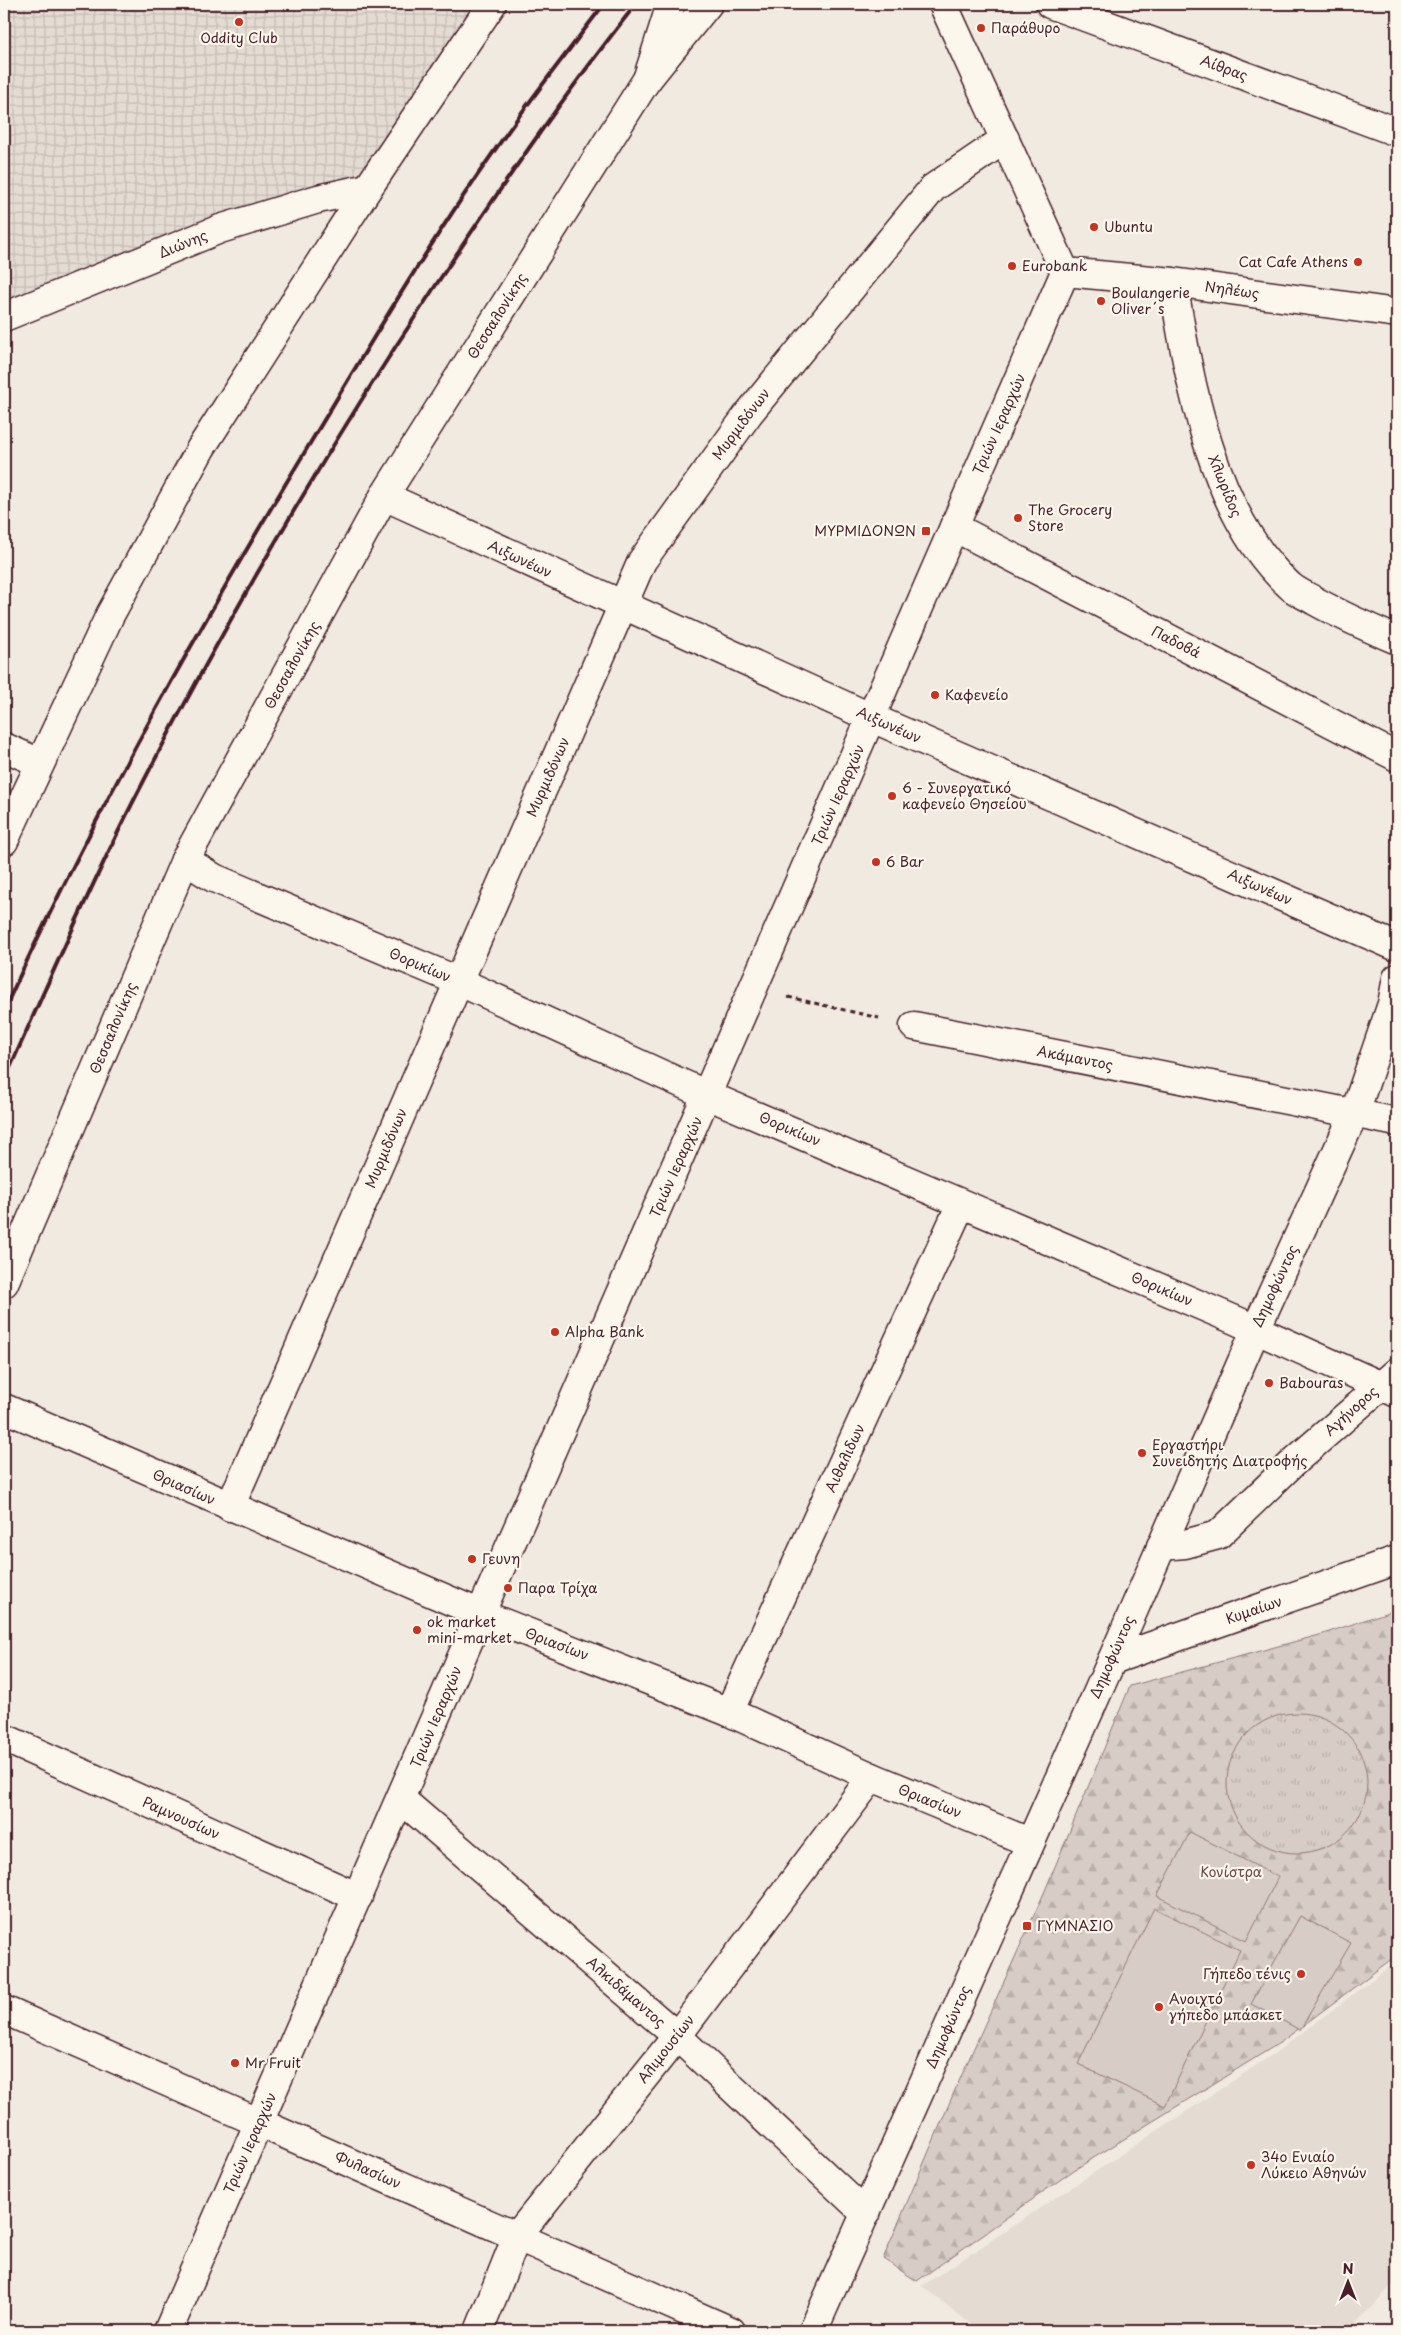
<svg xmlns="http://www.w3.org/2000/svg" width="1401" height="2335" font-family="'Playpen Sans',sans-serif">
<defs>
<pattern id="industrial-grid" width="8" height="8" patternUnits="userSpaceOnUse" patternTransform="scale(1.25)"><rect width="8" height="8" fill="#e4dbd2"/><path d="M0 4h8M4 0v8" fill="none" stroke="#c5bcb4"/></pattern>
<pattern id="forest-firs" width="22" height="20" patternUnits="userSpaceOnUse" patternTransform="scale(1.25)"><rect width="22" height="20" fill="#d8ccc6"/><path d="M5 1l3.5 6h-7zM16 11l3.5 6h-7z" fill="#bbafaa"/></pattern>
<pattern id="park-tufts" width="24" height="20" patternUnits="userSpaceOnUse" patternTransform="scale(1.25)"><rect width="24" height="20" fill="#d8ccc6"/><path d="M3 7l-1-3M5 7V3M7 7l1-3M15 17l-1-3M17 17v-4M19 17l1-3" fill="none" stroke="#bbafaa"/></pattern>
</defs>
<rect width="100%" height="100%" fill="#f0eae0"/>
<filter id="ink" filterUnits="userSpaceOnUse"><feTurbulence type="fractalNoise" baseFrequency=".02" numOctaves="2"/><feDisplacementMap in="SourceGraphic" scale="10" xChannelSelector="R" yChannelSelector="G"/><feConvolveMatrix kernelMatrix="1 2 1 2 8 2 1 2 1" color-interpolation-filters="sRGB"/></filter>
<g filter="url(#ink)">
<polygon fill="#e4dbd2" points="1397,1961 1397,2280 1348,2331 980,2331 922,2286 1278,2051"/>
<polygon fill="url(#industrial-grid)" points="4,4 479,4 360,177 242,206 4,315"/>
<polygon fill="url(#forest-firs)" stroke="#917678" points="1397,1609 1397,1955 1281,2042 1074,2170 917,2281 883,2259 955,2090 1044,1893 1130,1686 1323,1634"/>
<circle fill="url(#park-tufts)" stroke="#917678" cx="1297" cy="1783" r="70"/>
<g fill="#d8ccc6" stroke="#917678">
<polygon points="1190,1832 1278,1877 1246,1941 1157,1896"/>
<polygon points="1154,1908 1240,1950 1165,2106 1078,2064"/>
<polygon points="1300,1916 1351,1943 1300,2030 1251,2004"/>
</g>
<g fill="none" stroke-linecap="round" stroke-linejoin="round">
<defs>
<g id="street">
<polyline points="1050,4 1397,132"/>
<polyline points="647,80 671,4"/>
<path d="M 1173,282 C 1189,381 1212,515 1289,585 C 1296,592 1307,596 1315,601 C 1342,616 1369,628 1397,640"/>
<polyline points="4,317 220,229 318,199 368,188"/>
<polyline points="384,496 872,718 1397,947"/>
<polyline points="954,527 1397,757"/>
<polyline points="4,747 40,763"/>
<polyline points="4,841 110,615 201,448 368,188 492,4"/>
<polyline points="185,860 214,878 458,981 707,1095 1235,1320 1397,1393"/>
<polyline points="914,1026 1397,1122"/>
<polyline points="4,1408 481,1614 729,1712 872,1777 1029,1842"/>
<polyline points="230,1507 642,561 749,413 933,188 1005,139"/>
<polyline points="1161,1546 1185,1544 1218,1535 1296,1460 1397,1372"/>
<polyline points="1112,1660 1397,1560"/>
<polyline points="729,1712 961,1204"/>
<polyline points="4,1738 358,1897"/>
<polyline points="401,1799 677,2036 866,2214"/>
<polyline points="4,2010 731,2331"/>
<polyline points="479,2331 517,2236 677,2036 872,1777"/>
<polyline points="813,2331 1112,1660 1256,1329 1355,1112 1392,1004 1397,978"/>
</g>
<g id="secondary">
<polyline points="1065,272 1173,282 1397,313"/>
<polyline points="4,1283 185,860 384,496 646,81 708,4"/>
<polyline points="168,2331 1065,272 943,4"/>
</g>
</defs>
<use href="#street" stroke="#4a1f2b" stroke-width="31"/>
<use href="#secondary" stroke="#4a1f2b" stroke-width="31"/>
<polyline stroke="#4a1f2b" stroke-width="3" stroke-dasharray="5 4" stroke-linecap="butt" points="788,997 879,1018"/>
<use href="#street" stroke="#fbf7ec" stroke-width="28"/>
<use href="#secondary" stroke="#fbf7ec" stroke-width="28"/>
<g stroke="#4a1f2b" stroke-width="4">
<path d="M 4,1010 C 93,815 198,628 309,445 C 371,342 432,238 502,140 C 534,94 570,49 604,4"/>
<path d="M 4,1081 C 46,988 87,893 133,802 C 223,626 323,455 432,291 C 497,193 563,96 636,4"/>
</g>
</g>
</g>
<g fill="#c8321e" stroke="#fbf7ec" stroke-width="2">
<circle cx="239" cy="22" r="5"/>
<circle cx="981" cy="28" r="5"/>
<circle cx="1094" cy="227" r="5"/>
<circle cx="1358" cy="262" r="5"/>
<circle cx="1012" cy="266" r="5"/>
<circle cx="1101" cy="301" r="5"/>
<circle cx="1018" cy="518" r="5"/>
<rect x="921" y="526" width="10" height="10" rx="2.5"/>
<circle cx="935" cy="695" r="5"/>
<circle cx="892" cy="796" r="5"/>
<circle cx="876" cy="862" r="5"/>
<circle cx="555" cy="1332" r="5"/>
<circle cx="1269" cy="1383" r="5"/>
<circle cx="1142" cy="1453" r="5"/>
<circle cx="472" cy="1559" r="5"/>
<circle cx="508" cy="1588" r="5"/>
<circle cx="417" cy="1630" r="5"/>
<rect x="1022" y="1921" width="10" height="10" rx="2.5"/>
<circle cx="1301" cy="1974" r="5"/>
<circle cx="1159" cy="2007" r="5"/>
<circle cx="235" cy="2063" r="5"/>
<circle cx="1251" cy="2165" r="5"/>
</g>
<g text-anchor="middle" stroke-width="4.5" stroke-linejoin="round" paint-order="stroke">
<g font-size="14" fill="#4a1f2b" stroke="#fbf7ec" text-anchor="start">
<text x="991" y="33">Παράθυρο</text>
<text x="239" y="43" text-anchor="middle">Oddity Club</text>
<text x="1104" y="232">Ubuntu</text>
<text x="1348" y="267" text-anchor="end">Cat Cafe Athens</text>
<text x="1022" y="271">Eurobank</text>
<text x="1111" y="298">Boulangerie<tspan x="1111" dy="16">Oliver´s</tspan></text>
<text x="1028" y="515">The Grocery<tspan x="1028" dy="16">Store</tspan></text>
<text x="916" y="536" text-anchor="end">ΜΥΡΜΙΔΟΝΩΝ</text>
<text x="945" y="700">Καφενείο</text>
<text x="902" y="793">6 - Συνεργατικό<tspan x="902" dy="16">καφενείο Θησείου</tspan></text>
<text x="886" y="867">6 Bar</text>
<text x="565" y="1337">Alpha Bank</text>
<text x="1279" y="1388">Babouras</text>
<text x="1152" y="1450">Εργαστήρι<tspan x="1152" dy="16">Συνειδητής Διατροφής</tspan></text>
<text x="482" y="1564">Γευνη</text>
<text x="518" y="1593">Παρα Τρίχα</text>
<text x="427" y="1627">ok market<tspan x="427" dy="16">mini-market</tspan></text>
<text x="1037" y="1931">ΓΥΜΝΑΣΙΟ</text>
<text x="1291" y="1979" text-anchor="end">Γήπεδο τένις</text>
<text x="1169" y="2004">Ανοιχτό<tspan x="1169" dy="16">γήπεδο μπάσκετ</tspan></text>
<text x="245" y="2068">Mr Fruit</text>
<text x="1261" y="2162">34ο Ενιαίο<tspan x="1261" dy="16">Λύκειο Αθηνών</tspan></text>
</g>
<g font-size="14" fill="#4a1f2b" stroke="#fbf7ec">
<text transform="translate(1224 68) rotate(20)" y="5">Αίθρας</text>
<text transform="translate(183 244) rotate(-22)" y="5">Διώνης</text>
<text transform="translate(1232 290) rotate(8)" y="5">Νηλέως</text>
<text transform="translate(497 316) rotate(-58)" y="5">Θεσσαλονίκης</text>
<text transform="translate(741 424) rotate(-53)" y="5">Μυρμιδόνων</text>
<text transform="translate(999 424) rotate(-66)" y="5">Τριών Ιεραρχών</text>
<text transform="translate(1225 486) rotate(68)" y="5">Χλωρίδος</text>
<text transform="translate(520 559) rotate(25)" y="5">Αιξωνέων</text>
<text transform="translate(1176 642) rotate(27)" y="5">Παδοβά</text>
<text transform="translate(292 665) rotate(-61)" y="5">Θεσσαλονίκης</text>
<text transform="translate(889 725) rotate(24)" y="5">Αιξωνέων</text>
<text transform="translate(548 777) rotate(-66)" y="5">Μυρμιδόνων</text>
<text transform="translate(838 795) rotate(-66)" y="5">Τριών Ιεραρχών</text>
<text transform="translate(1260 887) rotate(24)" y="5">Αιξωνέων</text>
<text transform="translate(420 965) rotate(23)" y="5">Θορικίων</text>
<text transform="translate(113 1028) rotate(-67)" y="5">Θεσσαλονίκης</text>
<text transform="translate(1075 1058) rotate(11)" y="5">Ακάμαντος</text>
<text transform="translate(790 1129) rotate(23)" y="5">Θορικίων</text>
<text transform="translate(386 1148) rotate(-67)" y="5">Μυρμιδόνων</text>
<text transform="translate(676 1167) rotate(-66)" y="5">Τριών Ιεραρχών</text>
<text transform="translate(1275 1286) rotate(-65)" y="5">Δημοφώντος</text>
<text transform="translate(1162 1289) rotate(23)" y="5">Θορικίων</text>
<text transform="translate(1351 1411) rotate(-42)" y="5">Αγήνορος</text>
<text transform="translate(845 1458) rotate(-65)" y="5">Αιθαλιδων</text>
<text transform="translate(184 1487) rotate(24)" y="5">Θριασίων</text>
<text transform="translate(1254 1610) rotate(-19)" y="5">Κυμαίων</text>
<text transform="translate(557 1644) rotate(21)" y="5">Θριασίων</text>
<text transform="translate(1112 1657) rotate(-66)" y="5">Δημοφώντος</text>
<text transform="translate(436 1717) rotate(-67)" y="5">Τριών Ιεραρχών</text>
<text transform="translate(930 1801) rotate(22)" y="5">Θριασίων</text>
<text transform="translate(181 1818) rotate(24)" y="5">Ραμνουσίων</text>
<text transform="translate(626 1992) rotate(41)" y="5">Αλκιδάμαντος</text>
<text transform="translate(948 2027) rotate(-66)" y="5">Δημοφώντος</text>
<text transform="translate(666 2049) rotate(-52)" y="5">Αλιμουσίων</text>
<text transform="translate(250 2143) rotate(-66)" y="5">Τριών Ιεραρχών</text>
<text transform="translate(368 2170) rotate(24)" y="5">Φυλασίων</text>
</g>
<g font-size="14" fill="#6e4a52" stroke="#fbf7ec">
<text x="1231" y="1877">Κονίστρα</text>
</g>
</g>
<rect width="1401" height="2335" fill="none" stroke="#fbf7ec" stroke-width="20"/>
<rect x="10" y="10" width="1381" height="2315" fill="none" stroke="#4a1f2b" stroke-width="2" filter="url(#ink)"/>
<g transform="translate(1348 2282)" stroke="#fbf7ec" stroke-width="4" paint-order="stroke">
<path d="M0-4L9 19L0 12L-9 19Z" fill="#4a1f2b"/>
<text y="-8" font-size="14" font-weight="bold" text-anchor="middle" fill="#4a1f2b">N</text>
</g>
</svg>
